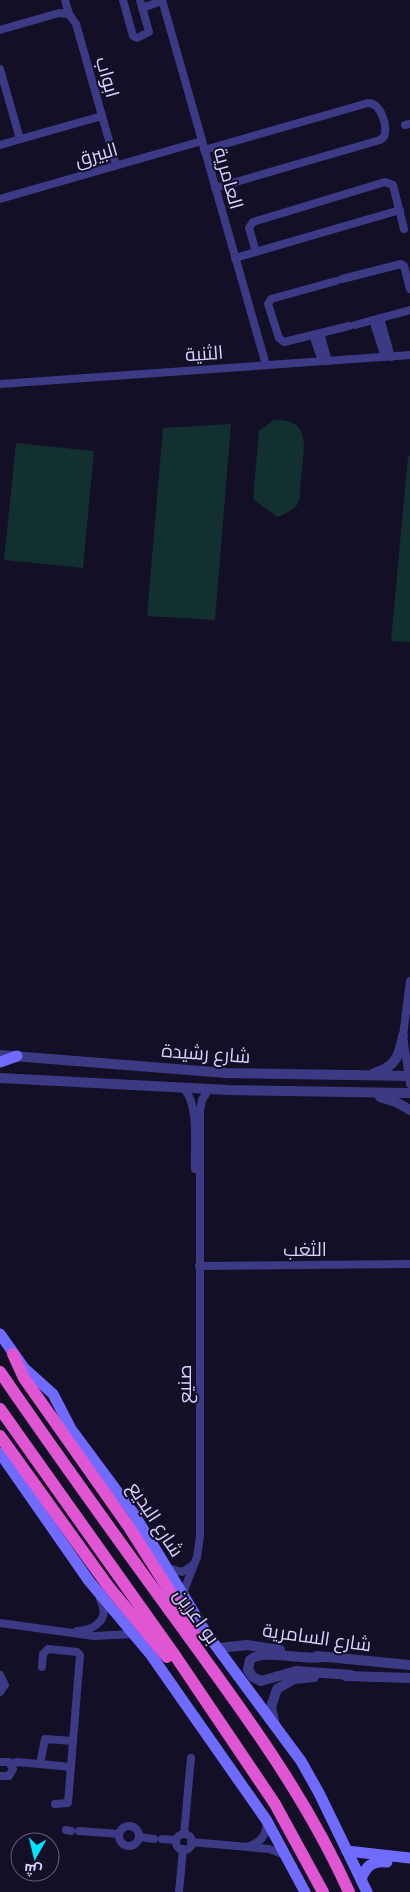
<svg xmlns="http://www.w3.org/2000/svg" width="410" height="1892" font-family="'Space Grotesk',Cairo,sans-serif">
<rect width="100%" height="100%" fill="#130f26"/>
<g fill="#12302f">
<path d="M 274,420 C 314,418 303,451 301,478 C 300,485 301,499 297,505 C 292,511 285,514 277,517 L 253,499 L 259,431 Z"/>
<polygon points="231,424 215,620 147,616 163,428"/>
<polygon points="16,443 94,451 83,568 4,560"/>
<polygon points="408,456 410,456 410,642 391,641"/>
</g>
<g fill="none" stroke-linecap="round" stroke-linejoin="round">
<g stroke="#3d3a85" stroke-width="8">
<polyline points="65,0 69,14 76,24 116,165"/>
<polyline points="123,0 133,36 137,38 149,32 140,0"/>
<polyline points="162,0 266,365"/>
<polyline points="142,8 162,1"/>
<polyline points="0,30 59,13 69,14"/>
<polyline points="0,69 20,139"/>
<polyline points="405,125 410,124"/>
<polyline points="0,145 102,116"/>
<path d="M 204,150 L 368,103 C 381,103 388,126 384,137 L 380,140 L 215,188"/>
<polyline points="0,199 202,141"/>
<polyline points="256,252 249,228 253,222 385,182 393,185 404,229"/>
<polyline points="235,258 400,210"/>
<polyline points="342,279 401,264 404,266 410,289"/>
<polyline points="336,281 271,299 268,304 279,338 284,342 349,326"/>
<polyline points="380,318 391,357"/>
<polyline points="373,320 385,357"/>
<polyline points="355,325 410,310"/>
<polyline points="320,333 328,361"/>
<polyline points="313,335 322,361"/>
<polyline points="0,384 410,355"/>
<polyline points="410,981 403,1036 410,1084"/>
<path d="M 182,1087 C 200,1102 194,1146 195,1169"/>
<polyline points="199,1266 410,1264"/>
<polyline points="168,1568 182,1572 193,1565"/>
<polyline points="183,1593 197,1557 200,1536 200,1111 202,1100 209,1089"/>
<polyline points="0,1623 94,1636 135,1634"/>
<path d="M 77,1631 C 95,1630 111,1619 100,1599"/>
<polyline points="0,1675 5,1685 0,1692"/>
<polyline points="0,1762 9,1762 13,1769 9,1776 0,1776"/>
<polyline points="11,1764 17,1762 40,1764 45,1739 73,1741 80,1655 77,1652 48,1649 43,1654 42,1667"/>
<polyline points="40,1764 71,1767"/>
<polyline points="55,1804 68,1803 73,1741"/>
<circle cx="129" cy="1836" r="10"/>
<polyline points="66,1830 71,1831"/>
<polyline points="79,1831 119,1834"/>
<polyline points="184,1834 191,1758"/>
<circle cx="184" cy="1842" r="8"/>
<polyline points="139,1837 154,1839"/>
<polyline points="162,1839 176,1840"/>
<polyline points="191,1842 269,1849 285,1855"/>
<path d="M 247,1847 C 261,1842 266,1837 267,1821"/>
<polyline points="179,1892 183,1849"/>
</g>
<g stroke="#3d3a85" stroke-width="10">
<polyline points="0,1055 226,1073 410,1076"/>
<path d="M 374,1073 C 395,1067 399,1057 403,1036"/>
<polyline points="0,1078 228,1090 410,1093"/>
<polyline points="380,1097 396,1102 410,1110"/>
<polyline points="219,1648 247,1645 280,1650"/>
<polyline points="317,1656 410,1665"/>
<path d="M 322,1657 C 303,1661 262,1648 250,1660 L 248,1670 L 253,1677 L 261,1681 L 296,1671 L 351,1675"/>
<polyline points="346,1676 410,1678"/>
<polyline points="275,1725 271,1707 277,1689 294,1679 314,1677"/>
</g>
<g stroke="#6f6bff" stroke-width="11">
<polyline points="0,1062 17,1056"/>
<polyline points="0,1334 24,1368 53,1394 71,1429 134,1514 207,1634 301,1761 319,1793 367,1892"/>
<polyline points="0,1453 89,1581 151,1655 267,1821 305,1892"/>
<polyline points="347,1851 410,1858"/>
<path d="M 361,1879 C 366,1866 373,1860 387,1862"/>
</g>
<g stroke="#e055d1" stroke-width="12">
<polyline points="13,1354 24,1378 129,1527 186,1617 196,1638"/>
<path d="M 0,1372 C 57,1455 116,1537 175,1618 C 239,1706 304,1792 349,1892"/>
<polyline points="0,1409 176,1657 275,1804 323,1892"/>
<polyline points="0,1436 108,1586 167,1657"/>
</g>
</g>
<g text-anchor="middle" stroke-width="4" stroke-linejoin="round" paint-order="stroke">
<g font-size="19" fill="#d9d4ff" stroke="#130f26">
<text transform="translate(108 77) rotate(74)" y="7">ابواب</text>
<text transform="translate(96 154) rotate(-16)" y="7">البيرق</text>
<text transform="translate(229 178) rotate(74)" y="7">العامرية</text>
<text transform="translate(204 353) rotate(-4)" y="7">الثنية</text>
<text transform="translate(206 1053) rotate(4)" y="7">شارع رشيدة</text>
<text x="305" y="1256">الثغب</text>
<text transform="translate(184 1384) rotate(-90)" y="7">صنيع</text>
<text transform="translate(156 1519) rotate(57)" y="7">شارع البديع</text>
<text transform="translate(197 1616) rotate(54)" y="7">بو اعرين</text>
<text transform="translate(317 1637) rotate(8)" y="7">شارع السامرية</text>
</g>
</g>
<g transform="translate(35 1857) rotate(188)"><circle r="24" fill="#130f26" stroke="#625e7d"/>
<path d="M0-4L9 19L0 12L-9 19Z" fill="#00e5ff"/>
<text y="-8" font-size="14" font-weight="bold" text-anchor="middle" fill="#d9d4ff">ش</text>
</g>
</svg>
